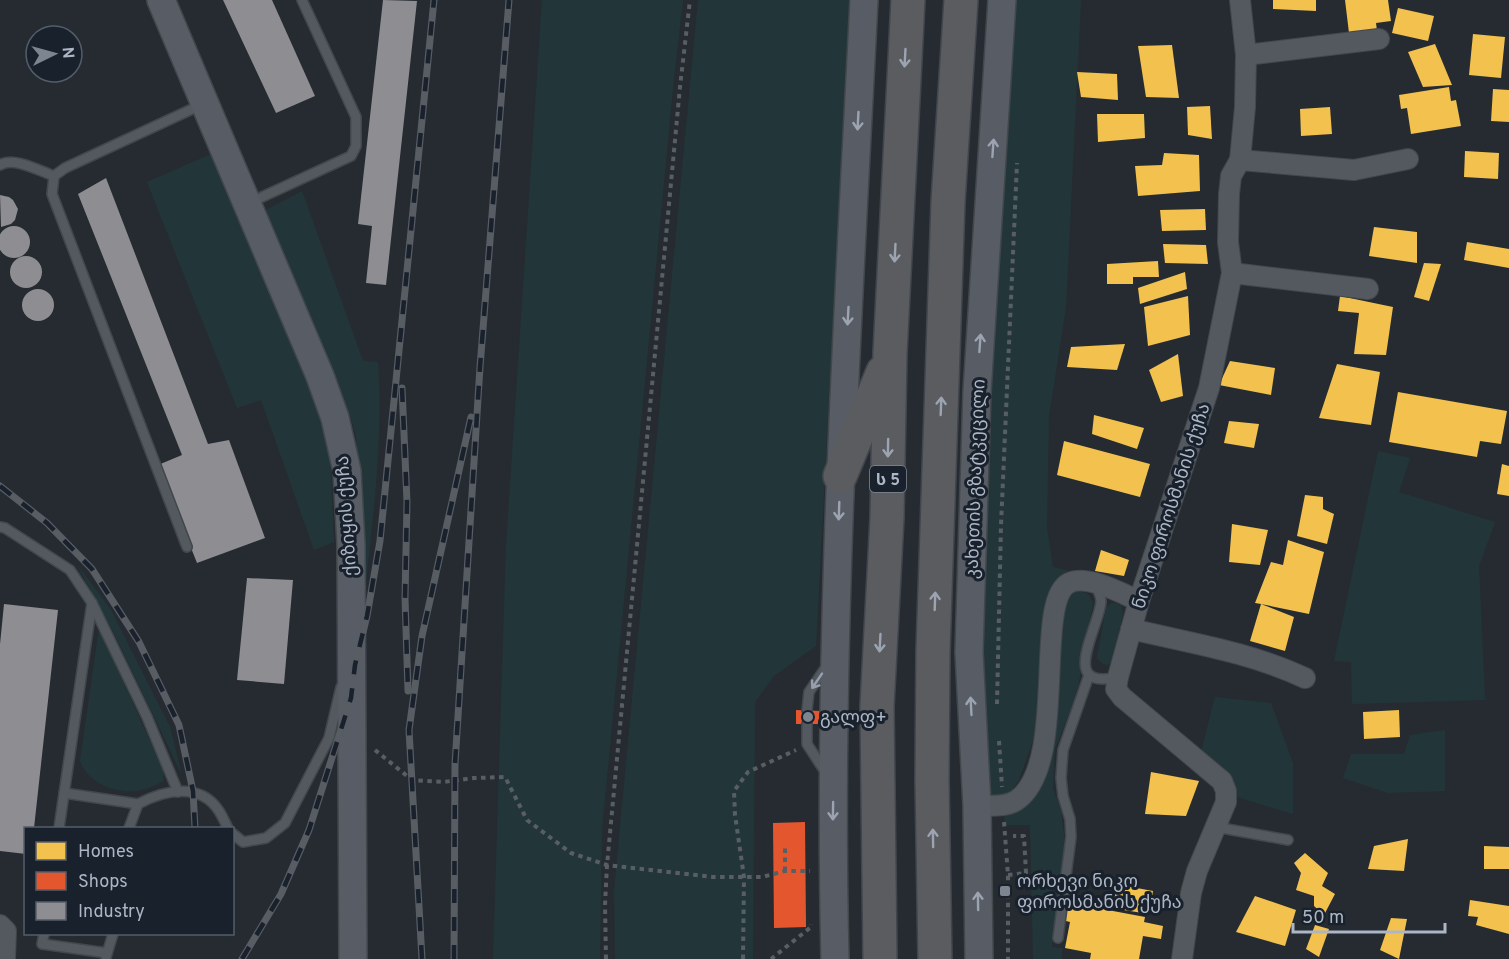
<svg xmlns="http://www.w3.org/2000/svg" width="1509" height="959" font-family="Overpass,'Noto Sans Georgian',sans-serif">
<rect width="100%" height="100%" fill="#252b31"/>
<g fill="#223639">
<polygon points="542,0 683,0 674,78 602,830 600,959 493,959 506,546"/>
<polygon points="698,0 850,0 816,646 774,676 755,702 753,959 615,959 614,891"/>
<polygon points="1011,0 1081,0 1066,307 1049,416 1047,528 1053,567 1069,571 1057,582 1048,603 1036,732 1019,780 1009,795 980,798 986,396"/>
<polygon points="211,154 322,417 330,455 334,542 314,550 261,400 237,408 147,182"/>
<path d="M 302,191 L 363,361 L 378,362 C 383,436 374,509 366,582 L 356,435 L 350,415 L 262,212 Z"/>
<polygon points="1378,451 1410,458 1399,492 1495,522 1479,566 1485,700 1352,704 1351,662 1334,661"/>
<polygon points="76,563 111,610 170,727 182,775 115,635"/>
<polygon points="1081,591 1089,595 1093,603 1078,687 1071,710 1055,748 1053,788 1061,811 1065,843 1052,947 1062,948 1062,959 1033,959 1030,825 1005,825 1004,814 1034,788 1062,603 1073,592"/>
<polygon points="1111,603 1116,603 1121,606 1123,613 1112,662 1107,665 1103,664 1097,658 1106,608"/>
<path d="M 99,628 L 163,770 L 163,781 C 136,799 93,793 80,761 Z"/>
<polygon points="1215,697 1271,703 1293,763 1293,814 1237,797 1233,788 1200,756"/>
<polygon points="1445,730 1445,791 1388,793 1343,778 1351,754 1404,754 1410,735"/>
</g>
<g fill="#f2c14e">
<polygon points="1273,0 1316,0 1316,11 1273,9"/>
<polygon points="1345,0 1388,0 1391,21 1376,23 1377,31 1349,33"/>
<polygon points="1398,8 1434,16 1428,41 1392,33"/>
<polygon points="1473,34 1505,37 1501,78 1469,75"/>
<polygon points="1435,44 1452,85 1423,87 1408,52"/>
<polygon points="1172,45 1179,98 1146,97 1138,46"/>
<polygon points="1077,72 1117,74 1118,100 1081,97"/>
<polygon points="1449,87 1451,101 1456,100 1461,126 1411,134 1407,108 1401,109 1399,95"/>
<polygon points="1493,89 1509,90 1509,122 1491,121"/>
<polygon points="1210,106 1212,139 1188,135 1187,107"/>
<polygon points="1330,107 1332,134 1301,136 1300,109"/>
<polygon points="1097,114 1144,114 1145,138 1098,142"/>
<polygon points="1465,151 1499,153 1498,179 1464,177"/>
<polygon points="1164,153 1199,155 1200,191 1138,196 1135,166 1162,165"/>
<polygon points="1205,209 1206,230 1162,231 1160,210"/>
<polygon points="1374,227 1417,232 1417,263 1369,256"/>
<polygon points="1467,242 1509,249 1509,268 1464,260"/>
<polygon points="1163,244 1206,245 1208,264 1165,263"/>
<polygon points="1158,261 1159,277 1133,277 1133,284 1107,284 1107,264"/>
<polygon points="1424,263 1441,264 1429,301 1414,297"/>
<polygon points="1185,272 1187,289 1140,304 1138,288"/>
<polygon points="1188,296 1190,335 1148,346 1144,307"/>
<polygon points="1340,296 1393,307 1386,355 1354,354 1359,313 1338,311"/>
<polygon points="1125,344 1117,370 1067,367 1071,347"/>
<polygon points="1178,354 1183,396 1161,402 1149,370"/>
<polygon points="1230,361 1275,368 1271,395 1219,385"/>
<polygon points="1337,364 1380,372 1371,425 1319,418"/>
<polygon points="1398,392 1507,411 1501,444 1480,441 1477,457 1389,442"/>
<polygon points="1094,415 1144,428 1137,449 1092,434"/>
<polygon points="1229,421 1259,424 1254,448 1224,443"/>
<polygon points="1064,441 1150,464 1140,497 1057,475"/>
<polygon points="1502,464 1509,466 1509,496 1497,494"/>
<polygon points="1305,495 1323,497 1323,509 1334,514 1327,544 1297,536"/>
<polygon points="1232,524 1268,530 1260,565 1229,562"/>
<polygon points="1288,540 1324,552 1309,614 1261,604 1294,617 1285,651 1250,641 1261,604 1255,603 1271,562 1283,565"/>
<polygon points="1101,550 1129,560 1124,576 1095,571"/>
<polygon points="1399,710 1400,737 1364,739 1363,712"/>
<polygon points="1151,772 1199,781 1186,816 1145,814"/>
<polygon points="1408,839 1404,871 1368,869 1374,846"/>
<polygon points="1484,846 1509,847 1509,869 1484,869"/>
<polygon points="1305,853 1328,873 1322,886 1335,894 1324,915 1314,906 1314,896 1296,890 1301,873 1294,863"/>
<polygon points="1115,884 1153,891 1149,914 1111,908"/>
<polygon points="1255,896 1296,910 1285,946 1236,932"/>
<polygon points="1470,900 1509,906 1509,934 1476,925 1478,917 1468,916"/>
<polygon points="1065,902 1145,917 1144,922 1163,926 1161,939 1143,936 1139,959 1090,959 1091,953 1065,948 1070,922 1062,920"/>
<polygon points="1391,918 1407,919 1399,959 1380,950"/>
<polygon points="1315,925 1329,929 1319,957 1306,949"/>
</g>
<g fill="#e4572e">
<polygon points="796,710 821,711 821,724 796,724"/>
<polygon points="805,822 806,927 774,928 773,823"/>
</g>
<g fill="#8d8d92">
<polygon points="223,0 272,0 315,96 276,113"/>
<polygon points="383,0 417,1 386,285 366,283 372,226 358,224"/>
<polygon points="106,178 208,444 229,440 265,538 197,563 158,465 182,455 78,194"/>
<polygon points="0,195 9,197 13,200 18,209 15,220 11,224 1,227"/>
<circle cx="14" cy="242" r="16"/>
<circle cx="26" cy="272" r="16"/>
<circle cx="38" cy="305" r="16"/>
<polygon points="247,578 293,580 284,684 237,680"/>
<polygon points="4,604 58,610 34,828 26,828 26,854 0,851 0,644"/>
</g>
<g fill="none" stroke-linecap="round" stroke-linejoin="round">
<defs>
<g id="lane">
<path d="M 0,165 C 13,156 40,171 54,176"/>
<polyline points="251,202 351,156 356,146 356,117 302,0"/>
<polyline points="0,527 5,528 70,570 92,603 147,717 178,792"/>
<polyline points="187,547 52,194 54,176 65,168 203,104"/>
<path d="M 1095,585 C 1098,590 1101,596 1101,602 C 1098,630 1058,691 1118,677"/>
<polyline points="807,710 809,692 828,664"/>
<polyline points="807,724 807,744 826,773"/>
<polyline points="64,793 138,804"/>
<polyline points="1216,827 1288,840"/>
<polyline points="59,828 92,603"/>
<path d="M 129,828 L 138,804 C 164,790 200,782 219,811 C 223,817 225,823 228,828"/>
<polyline points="232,833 243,842 266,838 285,823 329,738 341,687"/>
<polyline points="44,934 42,944 107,953"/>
<polyline points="1058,938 1071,837 1070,819 1063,796 1061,778 1063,750 1089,675"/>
<polyline points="106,957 113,934"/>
</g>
<g id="street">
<polyline points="1246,55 1379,39"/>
<polyline points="1240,160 1354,170 1408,159"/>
<polyline points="1232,273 1368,289"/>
<path d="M 1131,629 C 1190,643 1250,652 1305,678"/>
<path d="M 977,806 C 990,805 1006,808 1017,800 C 1069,763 1033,601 1069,583 C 1087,574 1121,593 1139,601"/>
<polyline points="0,925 6,931 5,959"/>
<polyline points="1182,959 1191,893 1197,871 1226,802 1226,791 1222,781 1122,697 1116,689 1118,677 1139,601 1209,388 1232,273 1228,242 1229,194 1231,176 1240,160 1245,107 1246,55 1240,0"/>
</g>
<g id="secondary">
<polyline points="161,0 320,376 335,418 347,471 351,545 353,959"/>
<path d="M 835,959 C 827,639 848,319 864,0"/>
<polyline points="979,959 977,806 969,652 977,392 1002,0"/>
</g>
<g id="highway">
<polyline points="840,476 883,372"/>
<polyline points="880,959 877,706 887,518 890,353 908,0"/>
<polyline points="935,959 932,780 933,651 948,202 961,0"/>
</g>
</defs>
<use href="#lane" stroke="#42474c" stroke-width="12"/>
<use href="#street" stroke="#42474c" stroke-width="22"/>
<use href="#secondary" stroke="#42474c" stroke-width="30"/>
<use href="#highway" stroke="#41464e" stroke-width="36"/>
<g stroke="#585e64" stroke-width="4" stroke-dasharray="4.5 4.5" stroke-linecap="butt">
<polyline points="997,704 1001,525 1017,163"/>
<polyline points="999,741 1002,787"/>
<polyline points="375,750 412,780 443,782 474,778 505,777 527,820 571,853 607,865 713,877 762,877 785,871 810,871"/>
<polyline points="1004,822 1008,875 1008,959"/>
<polyline points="785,871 785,848"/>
<polyline points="1008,875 1026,873 1024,836 1013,836"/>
<polyline points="606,959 605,905 607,865 680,87 690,0"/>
<polyline points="743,959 744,877 735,815 734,791 748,772 796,750"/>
<polyline points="771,959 811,927 811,924"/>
</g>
<use href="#lane" stroke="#545960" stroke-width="9"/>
<use href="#street" stroke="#545960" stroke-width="20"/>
<use href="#secondary" stroke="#585d65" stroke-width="27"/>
<use href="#highway" stroke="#5a5c60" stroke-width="33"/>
<defs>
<g id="rail">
<polyline points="402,388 407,502 405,598 408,691"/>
<polyline points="0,486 47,523 92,569 139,642 179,725 193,791 195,828"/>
<polyline points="242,959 281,894 309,830 351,698 355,665 367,616 380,541 434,0"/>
<polyline points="422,959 409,730 422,636 471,417"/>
<polyline points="454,959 455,764 480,367 509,0"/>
</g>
</defs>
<use href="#rail" stroke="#585c63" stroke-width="7"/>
<use href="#rail" stroke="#18212c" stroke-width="4.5" stroke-dasharray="14" stroke-linecap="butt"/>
</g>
<defs><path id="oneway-shaft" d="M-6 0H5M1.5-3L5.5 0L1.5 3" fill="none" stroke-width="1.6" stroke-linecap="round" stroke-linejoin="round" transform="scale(1.5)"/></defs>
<g stroke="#9ca4b1">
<use href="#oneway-shaft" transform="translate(905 58) rotate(93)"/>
<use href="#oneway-shaft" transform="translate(895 253) rotate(93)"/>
<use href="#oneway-shaft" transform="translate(941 406) rotate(-88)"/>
<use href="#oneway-shaft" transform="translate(888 448) rotate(91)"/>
<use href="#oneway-shaft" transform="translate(935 601) rotate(-88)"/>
<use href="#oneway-shaft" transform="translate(880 643) rotate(93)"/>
<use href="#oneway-shaft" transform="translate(933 838) rotate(-91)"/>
</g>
<g stroke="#9ca4b2">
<use href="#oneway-shaft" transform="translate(858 121) rotate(93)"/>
<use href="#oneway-shaft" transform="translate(993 148) rotate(-86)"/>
<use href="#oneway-shaft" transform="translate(848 316) rotate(93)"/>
<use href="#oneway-shaft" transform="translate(980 343) rotate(-86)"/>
<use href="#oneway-shaft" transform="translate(839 511) rotate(92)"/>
<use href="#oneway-shaft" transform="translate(971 706) rotate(-93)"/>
<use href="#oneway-shaft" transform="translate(833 811) rotate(91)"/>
<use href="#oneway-shaft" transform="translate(978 901) rotate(-91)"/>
</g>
<use stroke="#979fac" href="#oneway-shaft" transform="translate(817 681) rotate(124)"/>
<g fill="#7d8591" stroke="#18212c" stroke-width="2">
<circle cx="808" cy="717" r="6"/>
<rect x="999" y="885" width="12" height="12" rx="3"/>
</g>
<g text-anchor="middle" stroke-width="6" stroke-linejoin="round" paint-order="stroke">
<rect fill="#18212c" stroke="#808997" stroke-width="1.5" x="870" y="466" width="36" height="26" rx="4.5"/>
<g font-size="16" font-weight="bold" fill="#adb6c5">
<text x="888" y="485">ს 5</text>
</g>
<g font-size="18" fill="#adb6c5" stroke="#18212c">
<text transform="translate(975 479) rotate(-88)" y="6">კახეთის გზატკეცილი</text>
<text transform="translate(1171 506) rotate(-72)" y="6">ნიკო ფიროსმანის ქუჩა</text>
<text transform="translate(346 516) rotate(-94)" y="6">ქიზიყის ქუჩა</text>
</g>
<g font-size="18" fill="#adb6c5" stroke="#18212c" text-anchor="start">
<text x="820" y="723">გალფ+</text>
<text x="1017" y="887">ორხევი ნიკო<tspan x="1017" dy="21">ფიროსმანის ქუჩა</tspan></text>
</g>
</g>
<rect x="24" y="827" width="210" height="108" fill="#18212c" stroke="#545d69" stroke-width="1.5"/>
<rect x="36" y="842" width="30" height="18" fill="#f2c14e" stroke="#545d69" stroke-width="1.5"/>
<text x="78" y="857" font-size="18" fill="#adb6c5">Homes</text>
<rect x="36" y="872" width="30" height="18" fill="#e4572e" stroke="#545d69" stroke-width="1.5"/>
<text x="78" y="887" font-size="18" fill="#adb6c5">Shops</text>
<rect x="36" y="902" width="30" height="18" fill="#8d8d92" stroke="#545d69" stroke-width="1.5"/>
<text x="78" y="917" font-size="18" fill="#adb6c5">Industry</text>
<g transform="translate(54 54) rotate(85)"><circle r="28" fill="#18212c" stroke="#545d69" stroke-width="1.5"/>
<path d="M0-4.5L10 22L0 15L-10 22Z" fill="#7d8591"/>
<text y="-9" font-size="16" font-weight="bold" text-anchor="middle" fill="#adb6c5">N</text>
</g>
<path d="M1293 923v9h152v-9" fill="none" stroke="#adb6c5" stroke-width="3"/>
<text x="1302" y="923" font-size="18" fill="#adb6c5" stroke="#18212c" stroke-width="4.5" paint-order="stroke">50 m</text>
</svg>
